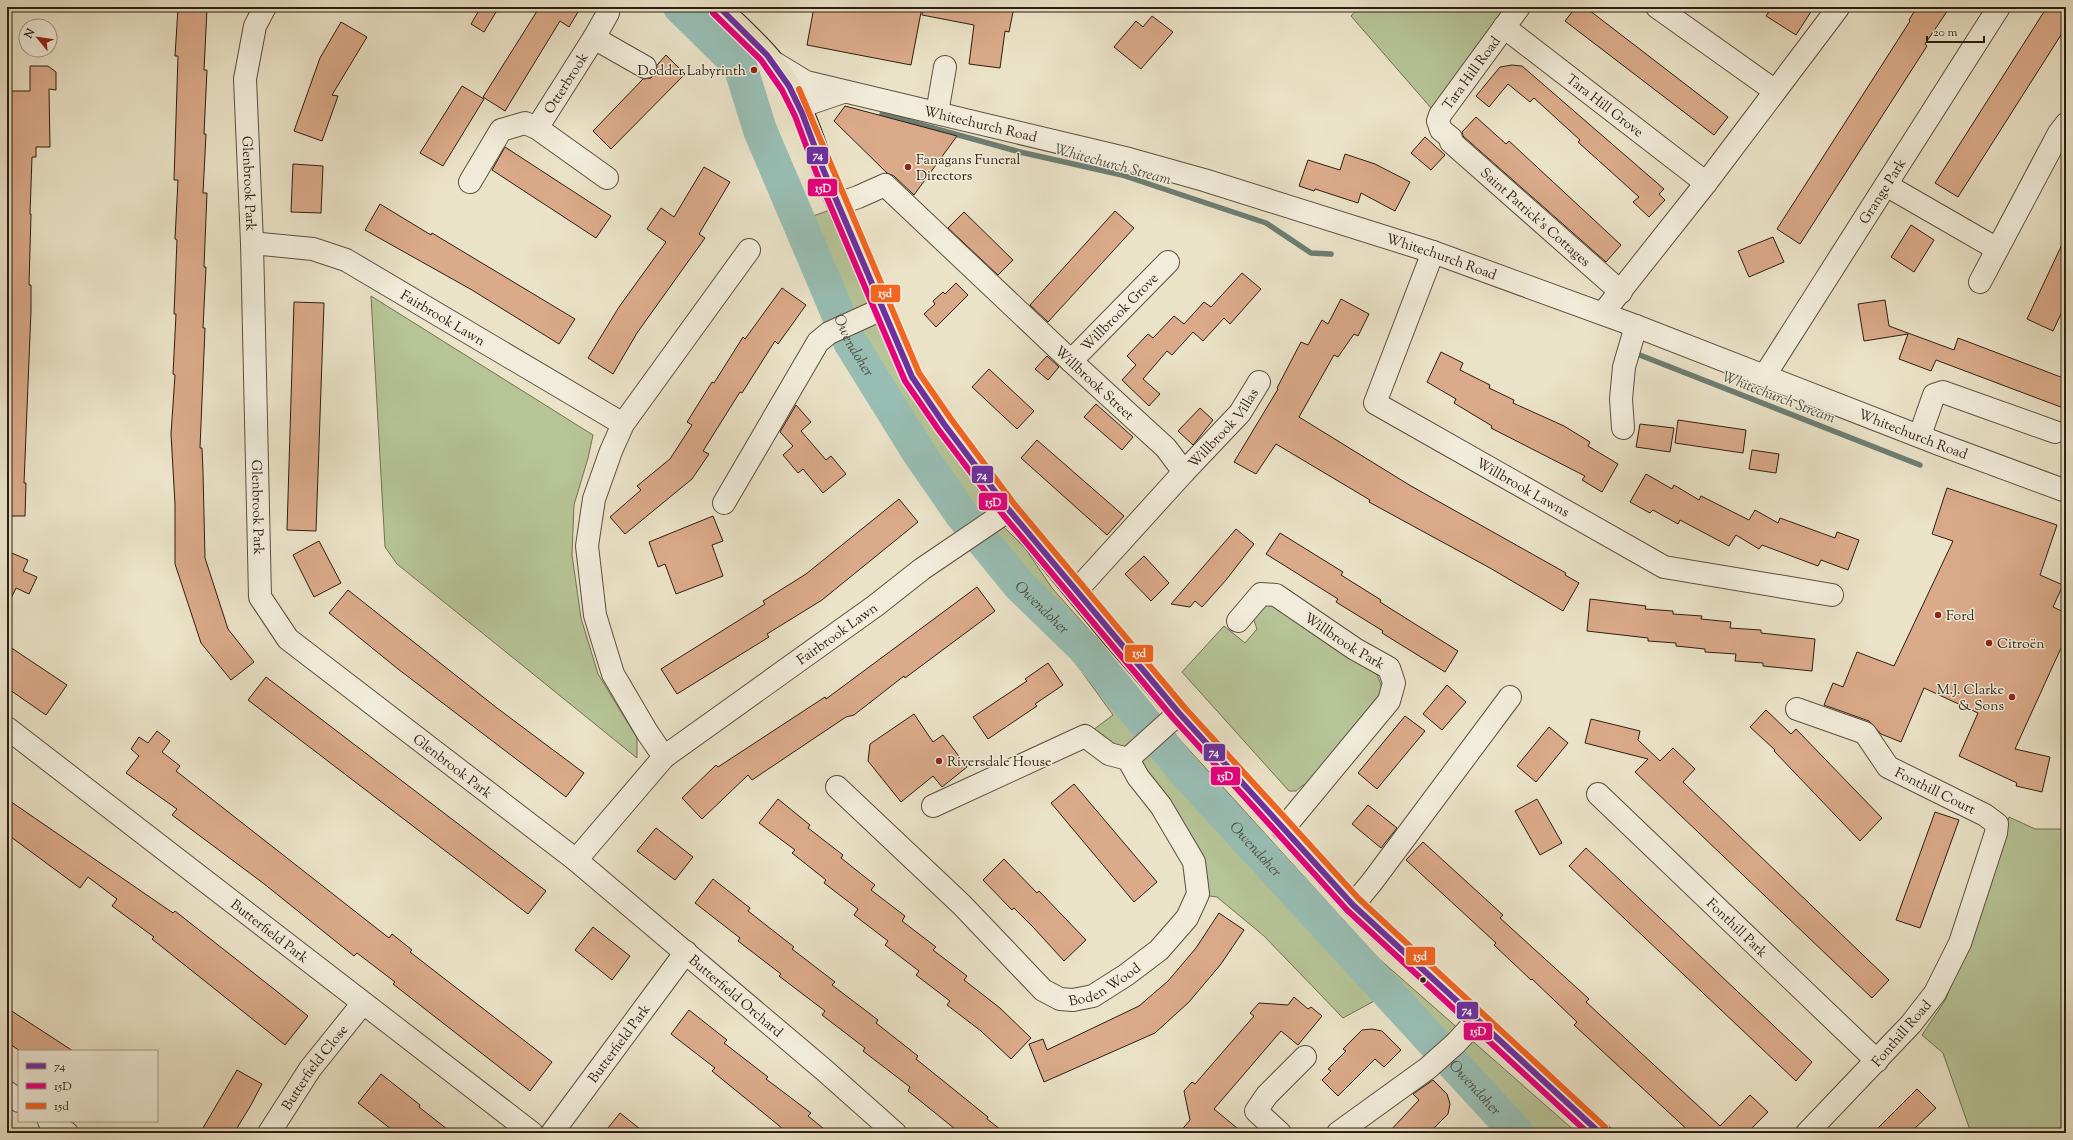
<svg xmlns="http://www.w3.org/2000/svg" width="2073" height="1140" font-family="'Sorts Mill Goudy',serif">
<rect width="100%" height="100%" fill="#ebe3c8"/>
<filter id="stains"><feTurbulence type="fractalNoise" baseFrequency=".005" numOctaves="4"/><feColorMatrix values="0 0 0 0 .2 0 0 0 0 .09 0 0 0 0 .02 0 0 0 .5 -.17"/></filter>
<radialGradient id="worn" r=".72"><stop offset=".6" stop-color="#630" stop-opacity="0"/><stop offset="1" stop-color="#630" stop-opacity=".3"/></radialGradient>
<g fill="#b6c497" stroke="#727154">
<polygon points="1359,7 1511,7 1438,116 1351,16"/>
<polygon points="839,207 882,309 1006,512 1000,523 1025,548 1052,588 1098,640 1172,731 1377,957 1577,1133 1517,1133 1445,1053 1433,1063 1376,1000 1343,1018 1264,936 1217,897 1202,895 1138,776 1085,736 1113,715 1020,586 962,515 919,453 850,342 798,221"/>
<polygon points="371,296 593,435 588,458 574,505 572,555 581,618 598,674 637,738 637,758 397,564 385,547"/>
<polygon points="1271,604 1377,674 1382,688 1377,704 1312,783 1303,785 1296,791 1289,791 1182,672 1224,626 1245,643 1257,629 1253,618 1261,606"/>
<polygon points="2009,817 2035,829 2066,829 2066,1133 1971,1133 1943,1053 1922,1035 1946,999"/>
</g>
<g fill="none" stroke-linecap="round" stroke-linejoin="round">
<g stroke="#6d7e72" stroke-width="5.5">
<polyline points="882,114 1020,152 1122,175 1266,223 1311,253 1331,254"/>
<polyline points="1632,352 1920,465"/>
</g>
<path stroke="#98beb4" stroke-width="34" id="s1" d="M 680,7 L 740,66 L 760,130 L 850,342 L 919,453 L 962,515 L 1020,586 L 1083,647 L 1186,773 L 1517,1133"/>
</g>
<g fill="#dbaa8a" stroke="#2d1e10">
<polygon points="481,7 499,7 484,32 471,24"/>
<polygon points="538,7 581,7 569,27 560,21 505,111 483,97 539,8"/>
<polygon points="814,7 922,7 911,65 807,45"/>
<polygon points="923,7 1014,7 1009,32 1005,31 1000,68 969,64 974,25 922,15"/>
<polygon points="1576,7 1585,7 1728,117 1714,135 1565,21"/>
<polygon points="1772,7 1814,7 1796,35 1766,16"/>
<polygon points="1917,7 1950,7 1925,44 1927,46 1800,244 1777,229 1910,21 1909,20"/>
<polygon points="2047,7 2066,7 2066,27 1958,197 1935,183"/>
<polygon points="178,8 207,9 204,70 207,70 204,134 206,134 203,193 207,193 204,267 206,267 203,328 205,328 200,448 202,448 203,472 205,558 228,629 254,662 231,680 201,643 175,564 175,504 171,434 175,375 173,374 176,314 174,314 177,240 175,239 178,180 174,180 178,56 175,56"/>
<polygon points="1152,16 1173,32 1141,69 1114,47 1136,21 1143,27"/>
<polygon points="341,22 367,37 332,95 338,96 322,141 294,131 320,58"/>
<polygon points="666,55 685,74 611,149 593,131 643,79 651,78 656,73 657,65"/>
<polygon points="1512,65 1522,66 1664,189 1659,194 1665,200 1649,217 1633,202 1639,197 1578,142 1580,140 1534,98 1530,102 1508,84 1489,107 1476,96 1500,67"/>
<polygon points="30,66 48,66 56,72 56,90 49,89 50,147 36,147 36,157 32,157 30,214 31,214 29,285 31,285 31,310 24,483 26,483 25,516 7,516 7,107 9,107 9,91 30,91"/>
<polygon points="462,86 484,99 443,166 420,153"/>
<polygon points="845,106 957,136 914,195 894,176 887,173 834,121"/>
<polygon points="1476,117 1506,144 1509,141 1621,245 1606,262 1463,136 1462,132"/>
<polygon points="1425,137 1445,155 1431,170 1411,153"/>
<polygon points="505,147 611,216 596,238 492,170"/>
<polygon points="1345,154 1375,164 1410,182 1395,211 1361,193 1358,203 1315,189 1314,191 1299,186 1308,160 1340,170"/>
<polygon points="293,164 323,166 321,213 291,212"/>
<polygon points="704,167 730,182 699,234 705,238 637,333 613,374 588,358 619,307 666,242 647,229 661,208 674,217"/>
<polygon points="380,204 431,235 432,233 575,319 559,344 472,290 365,230"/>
<polygon points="1115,211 1134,228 1048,322 1030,305"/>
<polygon points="964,212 1013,260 998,275 948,228"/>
<polygon points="1911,225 1934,240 1914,272 1891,257"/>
<polygon points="2066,236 2066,303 2053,331 2027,319"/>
<polygon points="1773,237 1784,262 1749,277 1738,251"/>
<polygon points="1242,273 1261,289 1230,324 1224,318 1203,341 1193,332 1172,355 1167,351 1143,379 1160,394 1149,406 1122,380 1136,365 1127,356 1148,334 1153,338 1174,316 1184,324 1204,302 1211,307"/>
<polygon points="956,283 968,295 936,327 924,314 935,304 933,301 943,292 945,294"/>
<polygon points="782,288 806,305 778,344 775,341 742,393 740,392 703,451 709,454 692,479 625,534 610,517 641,490 637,486 670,459 692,425 687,422 712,382 714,383 743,337 745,339"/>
<polygon points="1341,299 1369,314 1358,336 1354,334 1338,357 1334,355 1299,417 1411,486 1566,573 1565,575 1579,583 1563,611 1490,568 1369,502 1370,500 1276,444 1256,474 1234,462 1278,389 1277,388 1301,342 1308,345 1322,320 1328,324"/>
<polygon points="1885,300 1889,326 1954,350 1958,338 2066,379 2066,409 1936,360 1931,371 1899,359 1908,334 1864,341 1858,304"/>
<polygon points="294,302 324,303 316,531 287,530"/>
<polygon points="1441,352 1463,363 1460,370 1490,385 1489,388 1514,400 1513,403 1564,426 1590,442 1588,446 1618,464 1602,492 1582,480 1585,476 1491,428 1492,426 1454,403 1456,399 1427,382"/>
<polygon points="1047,356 1059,367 1048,380 1035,369"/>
<polygon points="989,369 1034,411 1017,429 972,387"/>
<polygon points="1096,404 1133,437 1122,450 1084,417"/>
<polygon points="796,405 811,422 801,431 826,460 831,456 846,474 823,493 803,469 798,473 783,455 793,446 780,432"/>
<polygon points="1200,408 1213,420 1193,445 1178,431"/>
<polygon points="1678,420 1746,430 1743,453 1675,443"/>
<polygon points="1640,424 1674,428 1670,452 1636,447"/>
<polygon points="1037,440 1124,516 1107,535 1021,458"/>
<polygon points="1752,450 1779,454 1776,473 1749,469"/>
<polygon points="1646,474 1672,489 1674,485 1699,500 1701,496 1749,520 1755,510 1778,523 1780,518 1835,538 1837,532 1859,540 1848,570 1821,560 1818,566 1762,545 1759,549 1736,535 1729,546 1680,520 1678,524 1653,510 1650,513 1630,502"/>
<polygon points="1947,488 2057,525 2040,575 2063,585 2053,607 2066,613 2066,637 2015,749 2050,757 2042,792 2016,786 2017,783 1959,756 1978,713 1924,688 1901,742 1881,734 1869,721 1824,705 1833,683 1843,687 1857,652 1894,666 1953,541 1932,534"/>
<polygon points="899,499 918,522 822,600 767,634 769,637 677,694 661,669 765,604 763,601 806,574"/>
<polygon points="713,516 723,541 712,545 723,576 676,594 665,564 658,567 649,542"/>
<polygon points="1236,529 1254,544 1226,580 1202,607 1195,601 1190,607 1171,604"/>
<polygon points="1280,533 1343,572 1341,575 1381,600 1380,602 1458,651 1445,672 1382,633 1383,631 1336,602 1338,599 1266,554"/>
<polygon points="319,541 341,583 314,597 293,555"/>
<polygon points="7,551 28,560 23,571 37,577 29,594 16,588 7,607"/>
<polygon points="1144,556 1169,583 1151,601 1125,574"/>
<polygon points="977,587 995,611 905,678 904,676 854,715 846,717 752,780 748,775 702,819 682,798 716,765 718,767 825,697 826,699"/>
<polygon points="348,590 497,708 584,773 566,797 398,669 329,613"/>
<polygon points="1590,599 1646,606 1645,609 1673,611 1673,614 1702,616 1701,619 1731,622 1730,628 1761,630 1761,633 1815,639 1812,671 1763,666 1763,663 1735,661 1736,654 1705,652 1705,649 1676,646 1676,643 1648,641 1648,638 1587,631"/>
<polygon points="7,645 67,685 46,715 7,688"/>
<polygon points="1048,663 1063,685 1035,704 1037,706 988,739 973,717 1027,681 1025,679"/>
<polygon points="266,677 546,891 528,914 248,700"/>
<polygon points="1447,685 1466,702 1442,730 1423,714"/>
<polygon points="1766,710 1791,734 1796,729 1882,818 1860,841 1774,751 1775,750 1750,727"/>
<polygon points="914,714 933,742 943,735 967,767 942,787 933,776 901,802 868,761 870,744"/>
<polygon points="1405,716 1425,731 1377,789 1358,773"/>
<polygon points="1591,719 1640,731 1638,740 1660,761 1673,748 1695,769 1683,782 1889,980 1872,998 1635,772 1648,759 1585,743"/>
<polygon points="1549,727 1568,743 1536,782 1517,766"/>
<polygon points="157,731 170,741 162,752 180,766 176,771 389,938 392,934 412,950 410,952 552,1062 530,1091 393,984 395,982 357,953 354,956 263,883 192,830 172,815 177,809 126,773 139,756 131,749 139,737 148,743"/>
<polygon points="1074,784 1157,882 1134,902 1051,803"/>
<polygon points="7,799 173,913 175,911 308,1016 285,1045 152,939 154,937 112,906 117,899 88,877 80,888 7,834"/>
<polygon points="778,799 810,825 808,828 843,855 841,858 875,885 871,890 905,916 902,921 936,947 933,950 967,976 964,980 1000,1008 1031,1038 1011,1059 981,1031 947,1005 950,1001 916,975 919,971 885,945 888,941 854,915 858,909 824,883 826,880 792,853 795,850 759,823"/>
<polygon points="1537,799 1562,843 1540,855 1515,811"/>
<polygon points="1368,805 1397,828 1381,848 1352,824"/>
<polygon points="1935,812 1959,820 1920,928 1896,920"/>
<polygon points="656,828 693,857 675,880 637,851"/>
<polygon points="1423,842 1503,915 1500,918 1589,999 1586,1002 1720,1126 1750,1095 1768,1112 1747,1133 1691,1133 1574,1025 1577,1022 1532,979 1531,980 1494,945 1496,943 1406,860"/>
<polygon points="1586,848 1812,1062 1796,1081 1569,866"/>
<polygon points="1004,859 1037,893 1039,891 1086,940 1064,961 1033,927 1014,908 1012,910 983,880"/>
<polygon points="713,879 750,908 748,911 794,947 792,949 835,982 832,985 878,1020 876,1023 918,1056 916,1059 988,1117 987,1119 1005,1133 960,1133 908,1091 910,1087 863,1051 865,1048 822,1015 825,1011 779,976 781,974 738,941 740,938 695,903"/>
<polygon points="1219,913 1244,930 1221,964 1189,1002 1155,1033 1044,1082 1029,1044 1043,1039 1047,1050 1139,1006 1168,981 1196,948"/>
<polygon points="593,927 630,956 612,980 575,950"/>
<polygon points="1294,997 1308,1009 1311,1007 1322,1016 1298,1045 1281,1031 1214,1109 1243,1133 1179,1133 1190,1120 1184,1091 1192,1082 1195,1084 1254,1016 1250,1013 1259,1003 1288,1005"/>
<polygon points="7,1008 73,1051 20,1051 7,1042"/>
<polygon points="689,1010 727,1040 724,1043 768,1077 766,1079 811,1113 808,1116 829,1133 788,1133 712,1071 715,1068 671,1034"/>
<polygon points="1372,1029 1382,1031 1401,1050 1384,1067 1375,1059 1338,1096 1322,1080 1331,1071 1328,1069 1346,1051 1343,1049 1362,1030"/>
<polygon points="237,1070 262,1084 251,1105 234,1133 200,1133"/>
<polygon points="381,1074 420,1105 419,1107 452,1133 396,1133 358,1103"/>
<polygon points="1433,1080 1447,1094 1450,1104 1448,1114 1429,1133 1388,1133 1419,1100 1413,1094"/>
<polygon points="1917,1089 1936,1108 1910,1133 1873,1133"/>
<polygon points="620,1113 645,1133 604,1133"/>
</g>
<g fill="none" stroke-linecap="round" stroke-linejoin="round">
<defs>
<g id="minor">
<path id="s2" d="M 265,7 L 255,26 L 245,79 L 252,243 L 260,597 L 288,639 L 576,860 L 823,1069 L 895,1133"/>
<polyline points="1657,7 1775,91"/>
<path id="s3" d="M 1504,27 L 1706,183"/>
<polyline points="594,38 645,67"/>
<path id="s4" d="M 773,62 L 806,82 L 1129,159 L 1204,180 L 1433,252 L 1636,326 L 1939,444 L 2066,491"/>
<polyline points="799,107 843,92"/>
<polyline points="937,113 945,67"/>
<polyline points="537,128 607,178"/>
<path id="s5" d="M 1451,138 L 1441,130 L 1438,121 L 1440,115 L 1519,7"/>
<path id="s6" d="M 1451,142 L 1621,292"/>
<path id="s7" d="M 470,182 L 501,130 L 525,123 L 537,128 L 594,38 L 608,13 L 608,7"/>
<polyline points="1886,185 1997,249"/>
<path id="s8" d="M 838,204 L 858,197 L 885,185 L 1071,361 L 1166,448 L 1184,472 L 1076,591"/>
<path id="s9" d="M 252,243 L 313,249 L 346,260 L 623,424"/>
<path id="s10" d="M 1433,252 L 1375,403 L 1664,567 L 1832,595"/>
<polyline points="1980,282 2059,133 2066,124"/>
<polyline points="1603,313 1706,183 1838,8 1836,7"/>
<path id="s11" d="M 1071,361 L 1168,262"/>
<path id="s12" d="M 1765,375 L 1999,7"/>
<polyline points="1623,428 1621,399 1624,367 1636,326"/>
<polyline points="1920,435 1934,395 1943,392 2055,432"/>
<path id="s13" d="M 1184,472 L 1240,413 L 1259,382"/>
<polyline points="724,503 818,342 829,333 882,309"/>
<path id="s14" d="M 1238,621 L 1261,594 L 1276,595 L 1355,649 L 1389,668 L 1394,683 L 1389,701 L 1283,829"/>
<path id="s15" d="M 1797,709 L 1865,733 L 1888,767 L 1985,815 L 1997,824 L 1996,833 L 1960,943 L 1935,993 L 1911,1024 L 1807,1133"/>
<path id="s16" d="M 7,728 L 532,1133"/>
<polyline points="664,757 647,732 613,674 595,615 587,546 594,499 611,451 623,424 749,250"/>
<path id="s17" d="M 837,787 L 962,905 L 1043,990 L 1060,999 L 1073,1000 L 1093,996 L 1126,975 L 1159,950 L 1187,918 L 1198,894 L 1194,862 L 1161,806 L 1138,777 L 1128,759 L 1179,713"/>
<path id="s18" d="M 1598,794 L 1877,1061"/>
<polyline points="933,806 1085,736 1109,754 1128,759"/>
<path id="s19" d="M 576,860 L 664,757 L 875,606 L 922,569 L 1009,510"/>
<polyline points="1353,905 1372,882 1510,697"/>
<polyline points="7,1092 19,1101"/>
<polyline points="49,1121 67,1133"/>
<path id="s20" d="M 269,1133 L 310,1069 L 363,1003"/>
<path id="s21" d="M 552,1133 L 686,952"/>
<polyline points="1280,1133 1256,1111 1267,1095 1305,1057"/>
<polyline points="1338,1133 1428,1068 1456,1043 1477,1020"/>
</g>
<path id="major" d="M 719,7 C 737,25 757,42 773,62 C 797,92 811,132 823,169 L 912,377 L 944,424 L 1009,510 L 1116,640 L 1179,713 L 1353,905 L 1600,1133"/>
</defs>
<use href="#minor" stroke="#5c4f3e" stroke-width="24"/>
<use href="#major" stroke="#2d1e10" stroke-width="24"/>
<use href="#minor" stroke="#f2eddb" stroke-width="22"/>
<use href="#major" stroke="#ebe3c8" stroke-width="22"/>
<defs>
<polyline id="bus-1" points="719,7 767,55 789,86 802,113 823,169 912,377 944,424 1009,510 1179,713 1353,905 1600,1133"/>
<polyline id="bus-2" points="713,13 761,60 782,90 795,116 816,172 905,381 938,429 1003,515 1173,718 1347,910 1588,1133"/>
<polyline id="bus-3" points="799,89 919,373 951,419 1015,505 1185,708 1359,899 1605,1127"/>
</defs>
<use href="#bus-1" stroke="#f2eddb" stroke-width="9"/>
<use href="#bus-2" stroke="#f2eddb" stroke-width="9"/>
<use href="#bus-3" stroke="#f2eddb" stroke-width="9"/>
<use href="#bus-1" stroke="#6c30a1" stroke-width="6"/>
<use href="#bus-2" stroke="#e5007d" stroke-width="6"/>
<use href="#bus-3" stroke="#f26522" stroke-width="6"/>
</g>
<g fill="#8f2418" stroke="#f2eddb" stroke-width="1.5">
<circle cx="754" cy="70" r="4"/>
<circle cx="908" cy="167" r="4"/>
<circle cx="1938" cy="615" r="4"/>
<circle cx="1989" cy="643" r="4"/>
<circle cx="2012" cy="697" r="4"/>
<circle cx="939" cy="761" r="4"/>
</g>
<circle fill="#2d1e10" stroke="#f2eddb" stroke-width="1.5" cx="1423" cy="980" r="3.5"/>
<g text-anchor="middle" stroke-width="3" stroke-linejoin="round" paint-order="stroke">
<g font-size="14" fill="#2d1e10" stroke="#f2eddb" text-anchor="start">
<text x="746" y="75" text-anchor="end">Dodder Labyrinth</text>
<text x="916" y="164">Fanagans Funeral<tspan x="916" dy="16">Directors</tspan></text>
<text x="1946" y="620">Ford</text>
<text x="1997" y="648">Citroën</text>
<text x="2004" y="694" text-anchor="end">M.J. Clarke<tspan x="2004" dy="16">&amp; Sons</tspan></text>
<text x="947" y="766">Riversdale House</text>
</g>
<g font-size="14" fill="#2d1e10" stroke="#f2eddb">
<text dy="5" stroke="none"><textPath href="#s5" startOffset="81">Tara Hill Road</textPath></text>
<text dy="5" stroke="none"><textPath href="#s7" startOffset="152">Otterbrook</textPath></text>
<text dy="5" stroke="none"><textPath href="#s3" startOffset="128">Tara Hill Grove</textPath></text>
<text dy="5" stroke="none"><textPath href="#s4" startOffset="218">Whitechurch Road</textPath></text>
<text dy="5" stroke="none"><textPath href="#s2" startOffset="180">Glenbrook Park</textPath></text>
<text dy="5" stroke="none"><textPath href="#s12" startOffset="218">Grange Park</textPath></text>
<text dy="5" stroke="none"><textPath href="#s6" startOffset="113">Saint Patrick's Cottages</textPath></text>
<text dy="5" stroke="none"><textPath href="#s4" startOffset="698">Whitechurch Road</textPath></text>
<text dy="5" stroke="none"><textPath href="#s11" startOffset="69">Willbrook Grove</textPath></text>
<text dy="5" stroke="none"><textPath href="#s9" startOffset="209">Fairbrook Lawn</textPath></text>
<text dy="5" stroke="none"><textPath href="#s8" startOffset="339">Willbrook Street</textPath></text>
<text dy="5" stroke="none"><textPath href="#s13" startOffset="59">Willbrook Villas</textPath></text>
<text dy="5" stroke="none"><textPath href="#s4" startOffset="1202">Whitechurch Road</textPath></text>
<text dy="5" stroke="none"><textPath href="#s10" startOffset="332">Willbrook Lawns</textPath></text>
<text dy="5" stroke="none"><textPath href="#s2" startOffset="504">Glenbrook Park</textPath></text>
<text dy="5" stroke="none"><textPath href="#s19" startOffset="348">Fairbrook Lawn</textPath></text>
<text dy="5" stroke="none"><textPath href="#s14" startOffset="133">Willbrook Park</textPath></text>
<text dy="5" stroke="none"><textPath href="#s2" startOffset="852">Glenbrook Park</textPath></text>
<text dy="5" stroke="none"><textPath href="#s15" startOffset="166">Fonthill Court</textPath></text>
<text dy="5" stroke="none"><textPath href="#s18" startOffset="193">Fonthill Park</textPath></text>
<text dy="5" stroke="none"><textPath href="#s16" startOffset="332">Butterfield Park</textPath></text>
<text dy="5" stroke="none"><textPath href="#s17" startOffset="357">Boden Wood</textPath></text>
<text dy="5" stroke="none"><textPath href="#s2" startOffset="1217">Butterfield Orchard</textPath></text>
<text transform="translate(1901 1033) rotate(-49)" y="5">Fonthill Road</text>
<text dy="5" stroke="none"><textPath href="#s21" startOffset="112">Butterfield Park</textPath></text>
<text dy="5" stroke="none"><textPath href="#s20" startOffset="80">Butterfield Close</textPath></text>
</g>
<g font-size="15" font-style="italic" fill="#4d4e41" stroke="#f2eddb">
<text transform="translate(1113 164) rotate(15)" y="5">Whitechurch Stream</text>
<text dy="5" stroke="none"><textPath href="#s1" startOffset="386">Owendoher</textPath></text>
<text transform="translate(1779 397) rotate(21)" y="5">Whitechurch Stream</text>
<text dy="5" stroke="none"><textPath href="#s1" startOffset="710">Owendoher</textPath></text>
<text dy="5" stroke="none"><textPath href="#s1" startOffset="1033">Owendoher</textPath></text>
<text dy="5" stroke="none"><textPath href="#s1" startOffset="1357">Owendoher</textPath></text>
</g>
</g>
<g stroke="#f2eddb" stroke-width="1.5">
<rect x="806" y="146" width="23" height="19" rx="4" fill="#6c30a1"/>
<rect x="807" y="178" width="31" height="19" rx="4" fill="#e5007d"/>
<rect x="870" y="284" width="31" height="19" rx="4" fill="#f26522"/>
<rect x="971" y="465" width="23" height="19" rx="4" fill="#6c30a1"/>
<rect x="978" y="492" width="30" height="19" rx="4" fill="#e5007d"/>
<rect x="1124" y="644" width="30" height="19" rx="4" fill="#f26522"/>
<rect x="1203" y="743" width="23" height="19" rx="4" fill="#6c30a1"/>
<rect x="1210" y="766" width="31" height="20" rx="4" fill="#e5007d"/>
<rect x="1405" y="946" width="31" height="20" rx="4" fill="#f26522"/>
<rect x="1456" y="1001" width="23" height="19" rx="4" fill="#6c30a1"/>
<rect x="1463" y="1022" width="30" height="19" rx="4" fill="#e5007d"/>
</g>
<g font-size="11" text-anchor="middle" font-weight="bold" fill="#fff">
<text x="818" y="159">74</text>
<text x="823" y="192">15D</text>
<text x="885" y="297">15d</text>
<text x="982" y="479">74</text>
<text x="993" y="506">15D</text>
<text x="1139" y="657">15d</text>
<text x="1214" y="756">74</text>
<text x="1225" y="780">15D</text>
<text x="1420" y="960">15d</text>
<text x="1467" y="1014">74</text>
<text x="1478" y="1035">15D</text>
</g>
<rect width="2073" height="1140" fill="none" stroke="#ebe3c8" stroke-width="24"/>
<rect x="8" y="8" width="2057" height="1124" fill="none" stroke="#2d1e10" stroke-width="2"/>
<rect x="12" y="12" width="2049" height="1116" fill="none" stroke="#2d1e10"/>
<rect x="18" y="1050" width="140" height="72" fill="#f2eddb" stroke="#a39a8a"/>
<rect x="26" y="1063" width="20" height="6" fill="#6c30a1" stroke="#a39a8a"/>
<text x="54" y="1070" font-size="12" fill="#2d1e10">74</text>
<rect x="26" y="1083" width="20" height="6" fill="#e5007d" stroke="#a39a8a"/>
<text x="54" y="1090" font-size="12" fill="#2d1e10">15D</text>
<rect x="26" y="1103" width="20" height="6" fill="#f26522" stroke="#a39a8a"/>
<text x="54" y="1110" font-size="12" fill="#2d1e10">15d</text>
<g transform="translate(38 38) rotate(299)"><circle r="19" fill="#f2eddb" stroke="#a39a8a"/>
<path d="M0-3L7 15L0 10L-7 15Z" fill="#8f2418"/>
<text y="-6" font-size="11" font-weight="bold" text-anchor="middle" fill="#2d1e10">N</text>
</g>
<path d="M1927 36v6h57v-6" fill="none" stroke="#2d1e10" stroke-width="2"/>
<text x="1933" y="36" font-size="12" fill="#2d1e10" stroke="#f2eddb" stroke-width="3" paint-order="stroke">20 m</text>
<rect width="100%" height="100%" filter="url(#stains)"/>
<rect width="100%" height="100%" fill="url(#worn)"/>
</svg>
